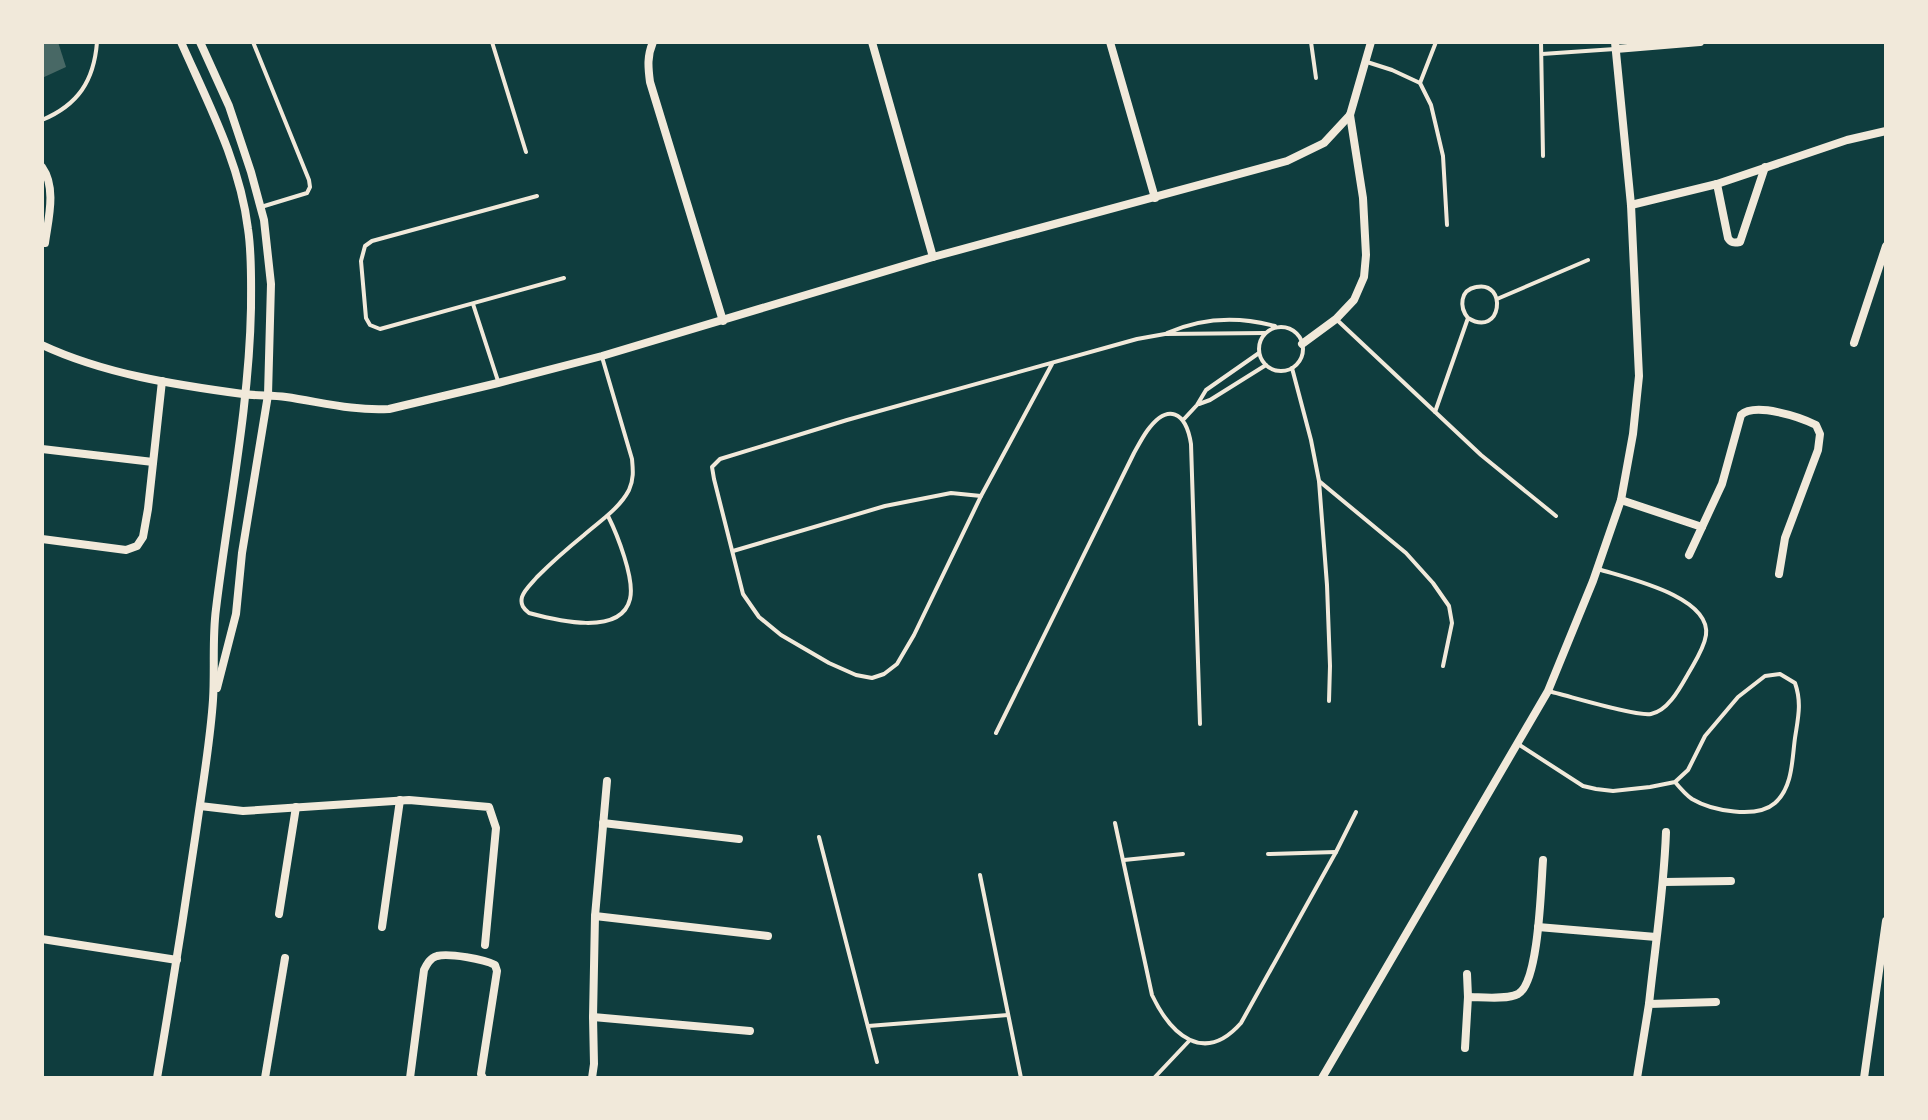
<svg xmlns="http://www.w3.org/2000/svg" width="1928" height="1120" font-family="Rubik,sans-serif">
<rect width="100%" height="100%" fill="#0f3d3e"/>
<polygon fill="#486865" points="42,42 58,42 66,67 42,78"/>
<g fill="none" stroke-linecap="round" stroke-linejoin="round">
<g stroke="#f1e9da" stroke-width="4">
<polyline points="253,42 309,180 310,187 307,193 261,207"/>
<polyline points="492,42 526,152"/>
<polyline points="1311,42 1316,78"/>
<polyline points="1541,42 1543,156"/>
<polyline points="1542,54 1615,49"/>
<polyline points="1367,62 1392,70 1420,83 1431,105 1443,156 1447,225"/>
<polyline points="1420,83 1436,42"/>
<path d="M 42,120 C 78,105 94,81 97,42"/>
<polyline points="537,196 372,241 365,246 361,261 366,318 370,325 380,329 564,278"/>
<polyline points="1497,299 1588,260"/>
<polyline points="473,304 498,381"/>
<polyline points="1336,319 1481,455 1556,516"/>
<circle cx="1281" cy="349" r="22"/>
<path d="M 1167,333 C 1203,317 1238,316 1275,326"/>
<path d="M 602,357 L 632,459 C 633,470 634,479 629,490 C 619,509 600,521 584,535 C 568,548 552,562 537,577 C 532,583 524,590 522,597 C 520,605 524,609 529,613 C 555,620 621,637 630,599 C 635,579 617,534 608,516"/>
<polyline points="1052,364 981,496 914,635 897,664 884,674 872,678 856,675 829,663 781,635 759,617 743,594 714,479 712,467 720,459 847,420 1137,339 1165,334 1265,333"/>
<polyline points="1292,368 1311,440 1319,481 1327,585 1330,666 1329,701"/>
<polyline points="1199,404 1210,400 1266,365"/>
<path d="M 1435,412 L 1468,318 C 1459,307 1460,290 1476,287 C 1508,280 1502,339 1468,318"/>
<polyline points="1184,419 1197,405 1206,390 1259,353"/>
<polyline points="1319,481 1406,553 1433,583 1449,606 1452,623 1443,666"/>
<polyline points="733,551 885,506 951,493 981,496"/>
<path d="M 1548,691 C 1566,695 1637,717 1651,714 C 1668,711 1680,688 1688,674 C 1694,663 1704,649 1706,635 C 1711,596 1626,578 1598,569"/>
<path d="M 996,733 L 1134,453 C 1138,446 1142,438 1147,431 C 1168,402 1186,412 1191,444 L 1200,724"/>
<path d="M 1518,744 L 1583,786 L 1596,789 L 1613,791 L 1650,787 L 1675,782 L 1688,770 L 1705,736 L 1738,697 L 1765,676 L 1780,674 L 1795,683 C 1802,703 1798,718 1795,738 C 1792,759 1793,787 1775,803 C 1757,819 1712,811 1692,799 C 1686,795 1680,788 1675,782"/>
<path d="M 1115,823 L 1152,995 C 1171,1035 1204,1065 1241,1023 L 1336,852 L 1356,812"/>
<polyline points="819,837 877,1062"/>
<polyline points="1268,854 1336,852"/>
<polyline points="1124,860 1183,854"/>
<polyline points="980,875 1021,1078"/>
<polyline points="868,1026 1008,1015"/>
<polyline points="1154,1078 1189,1041"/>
</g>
<g stroke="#f1e9da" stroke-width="8">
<polyline points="200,42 229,106 251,172 264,220 271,284 268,395 242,553 236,614 217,688"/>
<path d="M 653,42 C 647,56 648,67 650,82 L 723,321"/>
<polyline points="872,42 933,257"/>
<polyline points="1110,42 1155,198"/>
<polyline points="1616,49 1700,42"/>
<path d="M 42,167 C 57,188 48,220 45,243"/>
<path d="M 1717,184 L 1728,238 C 1731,243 1734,243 1740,242 L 1765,167"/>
<polyline points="1631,205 1717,184 1847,140 1886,131"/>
<polyline points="1854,343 1886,246"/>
<polyline points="1302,344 1336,319 1354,300 1364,277 1366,255 1363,198 1350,115"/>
<path d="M 42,345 C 104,374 176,385 243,394 C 257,396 272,395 286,397 C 321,402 352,411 389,409 L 498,383 L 602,356 L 933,257 L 1287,161 L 1324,143 L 1350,115 L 1371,42"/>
<polyline points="42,449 153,462"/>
<polyline points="1621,500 1702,527 1689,555"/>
<path d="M 1702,527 L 1722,484 L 1741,415 C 1755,402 1800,417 1816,425 L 1820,434 L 1818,450 L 1785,538 L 1779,574"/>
<polyline points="42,539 126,550 137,546 143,537 148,509 162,381"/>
<polyline points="200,806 243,811 409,800 489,807 496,828 485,945"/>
<polyline points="603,823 739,839"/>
<polyline points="1664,882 1731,881"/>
<polyline points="279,914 296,807"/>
<polyline points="595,916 768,936"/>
<polyline points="382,927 400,800"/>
<polyline points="1538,927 1656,937"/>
<polyline points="42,939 177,960"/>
<polyline points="1467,974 1468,997"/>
<path d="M 1649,1004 C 1655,947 1664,890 1666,832"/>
<polyline points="593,1017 750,1031"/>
<path d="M 1465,1048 L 1468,997 C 1480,997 1508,1000 1518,994 C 1539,983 1541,885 1543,860"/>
<path d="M 157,1078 C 171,996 184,914 196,832 C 202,789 210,744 213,700 C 215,670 212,639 216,609 C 228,509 249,410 251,308 C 251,282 252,255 248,229 C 240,163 208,103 181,42"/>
<polyline points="265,1078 285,958"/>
<path d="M 410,1078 L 424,970 C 427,964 430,958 437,956 C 449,953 484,959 495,965 L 497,971 L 481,1074 L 483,1078"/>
<polyline points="592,1078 594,1064 593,1017 595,916 607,781"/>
<polyline points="1322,1078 1548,691 1593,581 1621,500 1633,434 1639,376 1631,205 1615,42"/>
<polyline points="1637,1078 1649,1004 1716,1002"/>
<polyline points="1864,1078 1886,921"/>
</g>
</g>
<rect width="1928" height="1120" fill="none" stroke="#f1e9da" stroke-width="88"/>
</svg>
